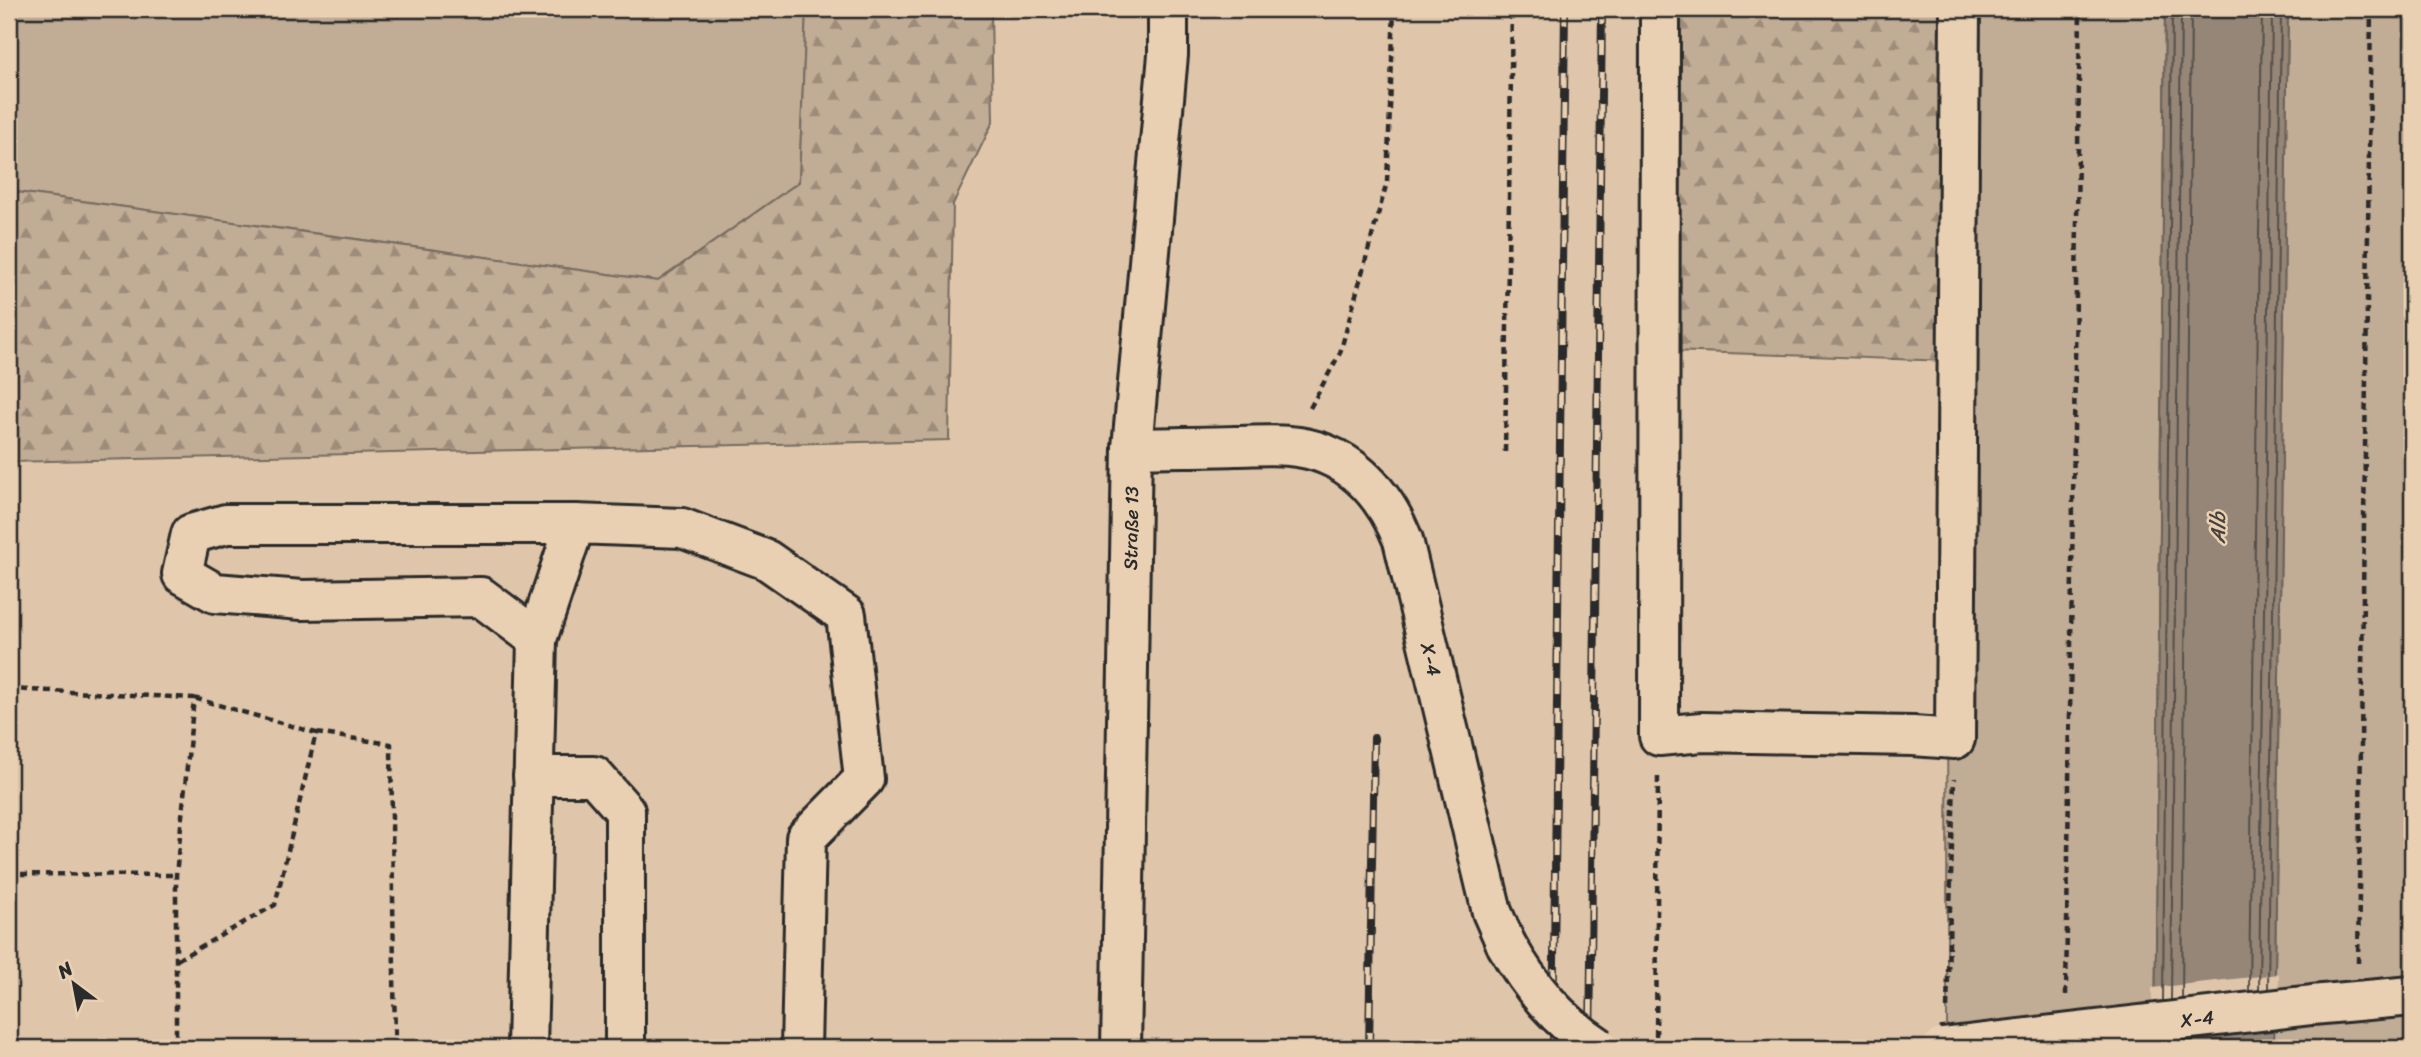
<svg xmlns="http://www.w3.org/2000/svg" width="2421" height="1057" font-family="Sriracha,sans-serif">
<defs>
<pattern id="forest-firs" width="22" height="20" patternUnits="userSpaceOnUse" patternTransform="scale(1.75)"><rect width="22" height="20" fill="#c1ac95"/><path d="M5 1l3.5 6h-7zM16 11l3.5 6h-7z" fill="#9d8c7a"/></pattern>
</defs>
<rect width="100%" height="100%" fill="#dfc6aa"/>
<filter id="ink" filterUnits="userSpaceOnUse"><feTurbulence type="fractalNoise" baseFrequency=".0143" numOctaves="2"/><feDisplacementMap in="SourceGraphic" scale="14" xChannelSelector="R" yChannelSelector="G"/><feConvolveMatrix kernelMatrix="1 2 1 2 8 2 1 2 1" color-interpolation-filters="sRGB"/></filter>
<g filter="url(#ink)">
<g fill="#c1ac95" stroke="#766c60" stroke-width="2">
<polygon points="9,9 806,9 799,182 658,281 9,191"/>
<polygon points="1948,9 2165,9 2155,1048 1947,1048"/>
<polygon points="2288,9 2412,9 2412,1048 2274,1048"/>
</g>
<g fill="url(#forest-firs)" stroke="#766c60" stroke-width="2">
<polygon points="806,9 991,9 993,122 953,204 949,440 9,462 9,191 658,281 799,182"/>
<polygon points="1664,9 1948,9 1948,361 1671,351"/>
</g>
<polygon fill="#958677" stroke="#6b6259" stroke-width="2" points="2165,9 2288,9 2274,1048 2155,1048"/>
<polygon fill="#dfc6aa" points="2279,974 2278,1031 2152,1044 2152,988"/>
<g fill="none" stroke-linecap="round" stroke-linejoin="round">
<g stroke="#554f49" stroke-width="2">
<polyline points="2268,989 2281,9"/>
<polyline points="2259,990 2272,9"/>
<polyline points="2249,991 2262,9"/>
<polyline points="2182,999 2191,9"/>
<polyline points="2171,1000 2181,9"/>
<polyline points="2163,1001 2172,9"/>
</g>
<defs>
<g id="minor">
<polyline points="1660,9 1659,736 1702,732 1913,736 1955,739 1960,9"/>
<path id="s1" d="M 1132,448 C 1167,447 1201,447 1235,446 C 1253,446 1272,444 1289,446 C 1346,450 1383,490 1403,540 L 1492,912 L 1506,944"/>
<polyline points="537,639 481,597 302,600 215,593 182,574 191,534 226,524 575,524"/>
<polyline points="533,776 594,776 625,811 625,1048"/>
<polyline points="527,1048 537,639 575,524 682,528 767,560 846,615 864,779 806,838 801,1048"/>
<path id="s2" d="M 1121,1048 L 1132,448 L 1168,55 L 1168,9"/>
</g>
</defs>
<use href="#minor" stroke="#2b2b2b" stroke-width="44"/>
<g stroke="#2b2b2b" stroke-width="4.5" stroke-dasharray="7 5" stroke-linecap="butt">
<polyline points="1310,408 1340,353 1387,182 1394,9"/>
<polyline points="1505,452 1512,9"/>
<polyline points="9,689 194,698 176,875 176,1048"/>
<polyline points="316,733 391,744 395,1048"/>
<polyline points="9,874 176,875"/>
<polyline points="177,960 275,905 316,733 194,698"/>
<polyline points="2358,963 2371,9"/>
<polyline points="2066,995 2080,9"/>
<polyline points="1947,1008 1954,779"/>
<polyline points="1656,1048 1658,775"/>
<polyline points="2357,1048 2357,1039"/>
</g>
<use href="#minor" stroke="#ead0b2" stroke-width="38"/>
<defs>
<g id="rail">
<polyline points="1369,1048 1374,738"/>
<polyline points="1553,1048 1565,9"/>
<polyline points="1590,1048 1602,9"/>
</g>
</defs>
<use href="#rail" stroke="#2b2b2b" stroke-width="8"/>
<use href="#rail" stroke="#ead0b2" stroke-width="5" stroke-dasharray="16" stroke-linecap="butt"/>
<defs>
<g id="minor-bridge">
<path d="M 1506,944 C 1530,987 1558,1021 1600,1048"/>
<path id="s3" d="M 1942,1048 L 2312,1005 L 2412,996"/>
</g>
</defs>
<use href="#minor-bridge" stroke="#2b2b2b" stroke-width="44" stroke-linecap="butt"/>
<use href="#minor-bridge" stroke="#ead0b2" stroke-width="38"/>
</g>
</g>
<g text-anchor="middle" stroke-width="5" stroke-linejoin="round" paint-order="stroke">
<g font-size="19" fill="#2b2b2b" stroke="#ead0b2">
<text dy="7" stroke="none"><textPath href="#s2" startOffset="520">Straße 13</textPath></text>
<text dy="7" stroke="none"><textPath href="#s1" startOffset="436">X-4</textPath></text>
<text dy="7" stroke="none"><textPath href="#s3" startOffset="257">X-4</textPath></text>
</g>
<g font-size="21" font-style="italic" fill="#46423e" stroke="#ead0b2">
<text transform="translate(2218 528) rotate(-89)" y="7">Alb</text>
</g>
</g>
<rect width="2421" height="1057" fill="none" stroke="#ead0b2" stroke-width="35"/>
<rect x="18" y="18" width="2386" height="1022" fill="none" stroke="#2b2b2b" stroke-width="2.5" filter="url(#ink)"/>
<g transform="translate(74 984) rotate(328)" stroke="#ead0b2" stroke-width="5" paint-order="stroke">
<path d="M0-5L12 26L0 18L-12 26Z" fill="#2b2b2b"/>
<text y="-10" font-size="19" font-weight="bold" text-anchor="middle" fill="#2b2b2b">N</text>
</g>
</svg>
